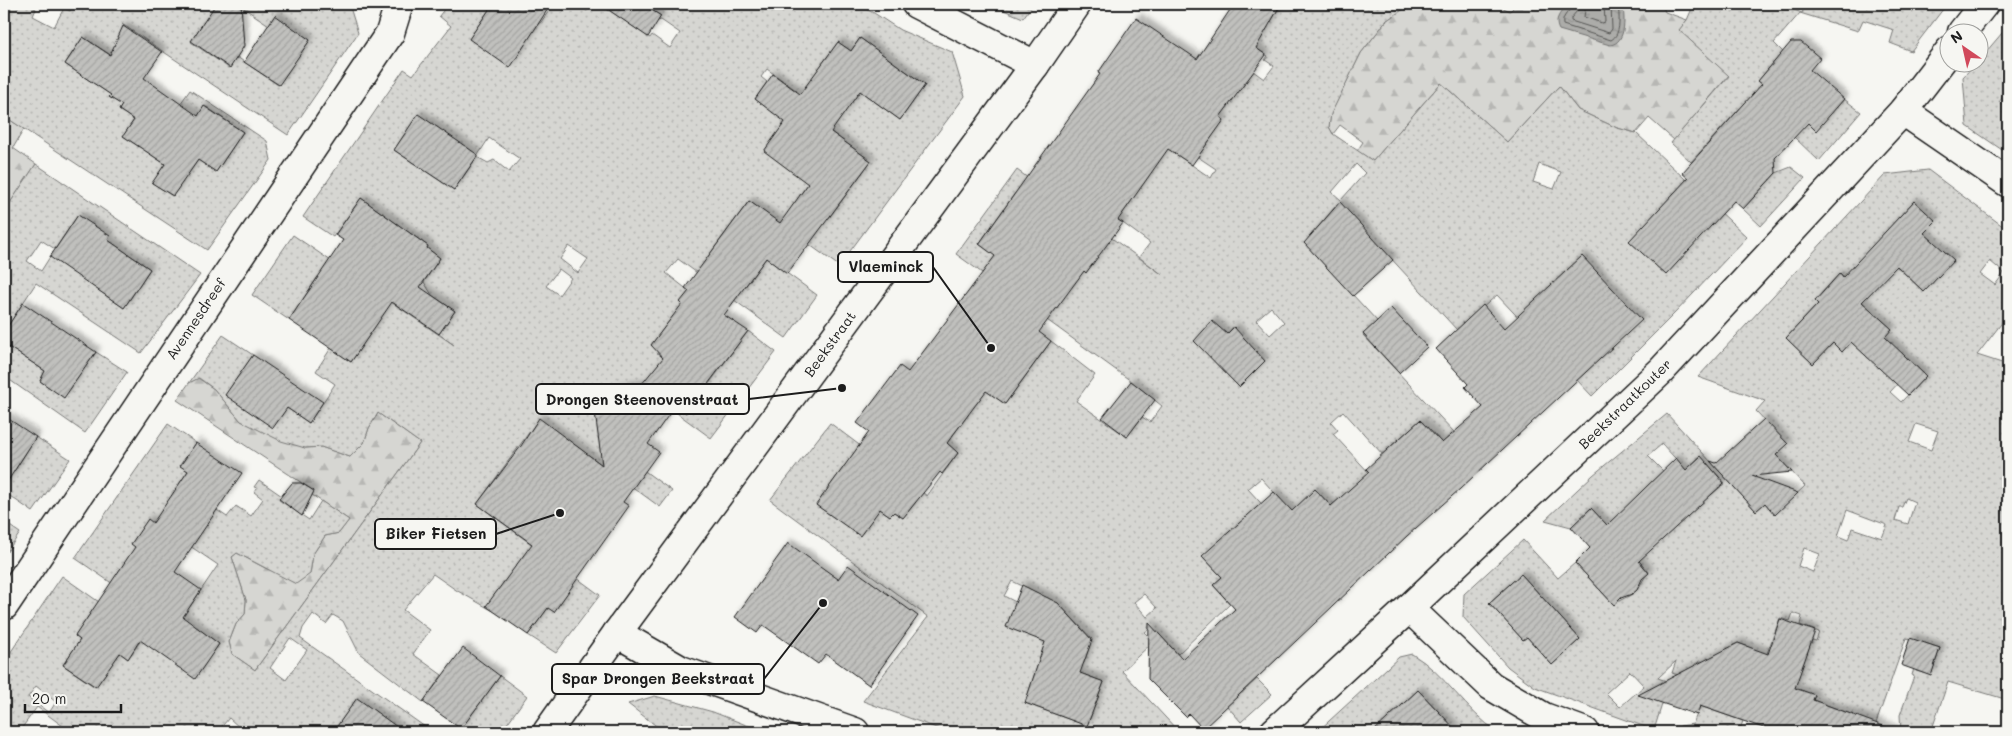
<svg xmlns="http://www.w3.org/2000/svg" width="2012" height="736" font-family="Mali,sans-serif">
<defs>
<pattern id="forest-firs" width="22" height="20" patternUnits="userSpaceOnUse" patternTransform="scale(1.25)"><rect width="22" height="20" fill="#d6d6d2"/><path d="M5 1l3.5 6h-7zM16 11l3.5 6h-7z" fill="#b7b7b4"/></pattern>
<pattern id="garden-dots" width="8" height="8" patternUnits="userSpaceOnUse" patternTransform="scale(1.25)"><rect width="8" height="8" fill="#d6d6d2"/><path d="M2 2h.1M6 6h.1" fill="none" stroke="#b7b7b4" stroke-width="1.8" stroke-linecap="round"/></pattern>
<pattern id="water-ripples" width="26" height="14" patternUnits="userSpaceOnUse" patternTransform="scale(1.25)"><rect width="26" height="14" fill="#acaca9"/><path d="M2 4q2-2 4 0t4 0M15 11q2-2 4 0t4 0" fill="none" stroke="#939391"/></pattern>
<pattern id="building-hatch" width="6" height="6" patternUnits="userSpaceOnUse" patternTransform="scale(1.25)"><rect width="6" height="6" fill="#c0c0bd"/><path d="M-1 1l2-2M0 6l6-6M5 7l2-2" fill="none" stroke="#a4a4a2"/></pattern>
<filter id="shadow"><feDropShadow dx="4.5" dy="-4.5" stdDeviation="2.5" flood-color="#0004"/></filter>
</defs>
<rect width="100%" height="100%" fill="#f6f6f2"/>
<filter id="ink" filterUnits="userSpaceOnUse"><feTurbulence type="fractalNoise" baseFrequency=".02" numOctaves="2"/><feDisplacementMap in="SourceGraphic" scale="10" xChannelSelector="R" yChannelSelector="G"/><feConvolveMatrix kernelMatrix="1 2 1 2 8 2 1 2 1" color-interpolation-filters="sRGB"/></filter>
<g filter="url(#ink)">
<g fill="url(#forest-firs)" stroke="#797977">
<polygon points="1411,4 1495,4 1510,11 1517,4 1662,4 1665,12 1687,20 1680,30 1729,75 1674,140 1649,118 1636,133 1617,128 1578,110 1559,86 1507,142 1441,83 1373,161 1357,151 1363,142 1340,125 1333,134 1329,127 1331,113 1361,53 1387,20"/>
<polygon points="4,116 24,129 13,148 36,164 4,212"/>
<polygon points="198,378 214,389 241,421 305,448 321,447 350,457 364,443 369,428 378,413 420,443 255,670 232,654 229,642 236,624 245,614 246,600 232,557 237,553 267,569 310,574 313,554 325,536 339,533 349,520 312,495 314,491 177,400 189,383"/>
</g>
<g fill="url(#garden-dots)" stroke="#797977" fill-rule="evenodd">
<path d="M 13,4 L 33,4 L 32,7 L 36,9 L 33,16 L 54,27 L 64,8 L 70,11 L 73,4 L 349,4 L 358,33 L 288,135 L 122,24 L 126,28 L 119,40 L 126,65 L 83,37 L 65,64 L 111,95 L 109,97 L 122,105 L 119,110 L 134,120 L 123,136 L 165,164 L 153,183 L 172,196 L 198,160 L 216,172 L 243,132 L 205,106 L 191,126 L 173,114 L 190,90 L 267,141 L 271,160 L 207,250 L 4,116 L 4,21 ZM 242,7 L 269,25 L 275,16 L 310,40 L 278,85 L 237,57 L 229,68 L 191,42 L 201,26 L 228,27 Z"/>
<path d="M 448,4 L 493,4 L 469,39 L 538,24 L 541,22 L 554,4 L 565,11 L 570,4 L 575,4 L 587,11 L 591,4 L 600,4 L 650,38 L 652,35 L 670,48 L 680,33 L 661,20 L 658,21 L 661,16 L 643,4 L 855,4 L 874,13 L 900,30 L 952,52 L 965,96 L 839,266 L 749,201 L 706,259 L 745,287 L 766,258 L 817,295 L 786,338 L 678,259 L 666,273 L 689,291 L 681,302 L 686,312 L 670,320 L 651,345 L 658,351 L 657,353 L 705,389 L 748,331 L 776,352 L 711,438 L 640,386 L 613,388 L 595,413 L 601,439 L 672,491 L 660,507 L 539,419 L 477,504 L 600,595 L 556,653 L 528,635 L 548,608 L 568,592 L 495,612 L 456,590 L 433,574 L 403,610 L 430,630 L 413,654 L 442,675 L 423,702 L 359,653 L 343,621 L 333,615 L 326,624 L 313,614 L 303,628 L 300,638 L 432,732 L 398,732 L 400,730 L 357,699 L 333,732 L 238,732 L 241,729 L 229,718 L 217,732 L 71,732 L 37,707 L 19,732 L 4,732 L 4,662 L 62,576 L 99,602 L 75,636 L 80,640 L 63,665 L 95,687 L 120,653 L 128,659 L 145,634 L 189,636 L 75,558 L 168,424 L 196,443 L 180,465 L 188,471 L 179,484 L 227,517 L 236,506 L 251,516 L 263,499 L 254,492 L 257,488 L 254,487 L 259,480 L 282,496 L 279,500 L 309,520 L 321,501 L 349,520 L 339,533 L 325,536 L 313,554 L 310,574 L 296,584 L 237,553 L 232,557 L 246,600 L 245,614 L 236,624 L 229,642 L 232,654 L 255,670 L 420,443 L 378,413 L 369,428 L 364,443 L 350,457 L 321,447 L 305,448 L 281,441 L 241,421 L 214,389 L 199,378 L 189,383 L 223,335 L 253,355 L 226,395 L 287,408 L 309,423 L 335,384 L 316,371 L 331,348 L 351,362 L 379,320 L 317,278 L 289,320 L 252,295 L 293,235 L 454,345 L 439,334 L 455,311 L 432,295 L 424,282 L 440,258 L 427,248 L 428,246 L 361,198 L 333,237 L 303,217 L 404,69 L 413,75 L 451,26 L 439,16 ZM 860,38 L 925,85 L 900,120 L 860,91 L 813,77 L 838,42 L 851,51 ZM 767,69 L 797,91 L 778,116 L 755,99 L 767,82 L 761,77 ZM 418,115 L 478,155 L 489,138 L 520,159 L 509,172 L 494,160 L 488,163 L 477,157 L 454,190 L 394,150 ZM 819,123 L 871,161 L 829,218 L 799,196 L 811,180 ZM 569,246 L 588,259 L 578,273 L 560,259 ZM 559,269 L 571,278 L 559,295 L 546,286 ZM 153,521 L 218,565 L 189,608 L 135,547 ZM 196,627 L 219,644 L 213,653 ZM 290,638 L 307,650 L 286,680 L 270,668 ZM 36,686 L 56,702 L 49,713 L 28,697 Z"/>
<polygon points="989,4 1033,4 1023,18"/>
<path d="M 1281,4 L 1411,4 L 1387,20 L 1361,53 L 1331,114 L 1329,127 L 1333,134 L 1373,161 L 1441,83 L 1507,142 L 1559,86 L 1578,110 L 1617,128 L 1636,133 L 1747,237 L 1675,313 L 1592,396 L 1497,295 L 1457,330 L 1339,202 L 1305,243 L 1377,321 L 1363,335 L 1454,432 L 1442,443 L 1420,420 L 1391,446 L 1392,448 L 1384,456 L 1343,411 L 1331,422 L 1338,430 L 1333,434 L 1373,477 L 1331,506 L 1315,489 L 1292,512 L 1261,478 L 1248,489 L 1280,524 L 1203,557 L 1222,577 L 1213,585 L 1230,604 L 1178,654 L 1152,627 L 1145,632 L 1154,641 L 1122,671 L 1179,732 L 947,732 L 863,701 L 928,617 L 770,500 L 830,423 L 927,496 L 958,453 L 947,443 L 969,414 L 944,395 L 960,372 L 1005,404 L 1051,341 L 1095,375 L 1076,401 L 1127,437 L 1142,417 L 1150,422 L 1162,406 L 1131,381 L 956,254 L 1017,170 L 1163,275 L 1139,257 L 1150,243 L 1116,218 L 1164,146 L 1211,178 L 1216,169 L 1198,157 L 1223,120 L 1180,90 L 1207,65 L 1241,89 L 1253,71 L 1264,79 L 1274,66 L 1265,60 L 1268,56 L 1244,40 L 1270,23 ZM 1356,164 L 1365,173 L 1341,200 L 1332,192 ZM 1539,164 L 1561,172 L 1554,189 L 1533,182 ZM 1015,193 L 1096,252 L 1086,273 L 1084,271 L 1036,284 L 979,244 ZM 1271,307 L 1284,322 L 1270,335 L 1256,320 ZM 1233,327 L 1265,361 L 1239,387 L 1209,356 ZM 846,464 L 906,496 L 915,503 L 903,518 L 894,512 L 890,516 L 880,509 L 851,529 L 816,505 ZM 1012,581 L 1039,594 L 1031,610 L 1004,596 ZM 1144,594 L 1157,608 L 1147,617 L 1134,602 ZM 1057,602 L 1092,639 L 1084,663 L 1069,669 L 1104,682 L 1087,726 L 1025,703 L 1040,658 L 1062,648 L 1045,617 Z"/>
<polygon points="1694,4 1778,4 1802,13 1806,4 1947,4 1911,51 1890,43 1894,30 1863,20 1858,31 1800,13 1774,43 1783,52 1758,81 1816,130 1844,99 1861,112 1819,161 1794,137 1785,148 1740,108 1691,162 1671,143 1729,76 1679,30 1687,20"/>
<polygon points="2008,26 2008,90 1999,102 2008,109 2008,154 1967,126 1963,77 1976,63 1980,62 1980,59"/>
<path d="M 36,164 L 200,275 L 141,353 L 36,283 L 4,332 L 4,212 ZM 78,215 L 108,240 L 150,269 L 124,308 L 85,281 L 88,276 L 53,252 L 41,271 L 27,261 L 41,240 L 55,249 Z"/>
<polygon points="1791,167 1805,178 1761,226 1743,209 1776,173"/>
<path d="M 1928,170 L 2008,230 L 2008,315 L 1977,355 L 2008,365 L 2008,700 L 1948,682 L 1931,732 L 1901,732 L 1900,715 L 1914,676 L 1912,675 L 1922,642 L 1906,638 L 1873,732 L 1860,732 L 1860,723 L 1856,716 L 1813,700 L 1815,695 L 1794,688 L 1812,640 L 1816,641 L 1819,632 L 1800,625 L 1802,616 L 1793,613 L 1790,621 L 1780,618 L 1758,678 L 1749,647 L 1738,643 L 1733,645 L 1725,667 L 1701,661 L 1695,664 L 1690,679 L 1672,673 L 1676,661 L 1658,678 L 1669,682 L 1654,730 L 1535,687 L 1508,667 L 1463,617 L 1464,594 L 1523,540 L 1558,578 L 1575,563 L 1614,605 C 1620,599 1629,597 1635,592 C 1641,586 1643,578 1649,572 L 1591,508 L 1571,527 L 1545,520 L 1593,475 L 1667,414 L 1756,511 L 1765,503 L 1775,514 L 1805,486 L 1776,455 L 1787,444 L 1756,411 L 1765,401 L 1698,377 L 1885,175 ZM 1914,201 L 1935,221 L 1924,233 L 1953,260 L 1924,292 L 1874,245 ZM 1990,261 L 2004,273 L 1995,285 L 1980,274 ZM 1840,273 L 1865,298 L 1862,302 L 1892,329 L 1867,356 L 1851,342 L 1842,352 L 1833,343 L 1813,364 L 1786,338 L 1818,304 L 1815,300 ZM 1915,365 L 1926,376 L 1901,402 L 1890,392 ZM 1916,424 L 1938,431 L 1931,450 L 1909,442 ZM 1662,444 L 1710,496 L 1641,492 L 1663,471 L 1648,456 ZM 1700,456 L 1725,483 L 1711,495 L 1687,469 ZM 1906,498 L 1915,502 L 1908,524 L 1895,520 L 1899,507 L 1902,507 ZM 1847,510 L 1887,525 L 1882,538 L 1852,528 L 1848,540 L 1838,536 ZM 1804,548 L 1820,554 L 1813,572 L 1798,566 ZM 1521,574 L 1580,639 L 1552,665 L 1527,637 L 1523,640 L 1489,603 ZM 1925,643 L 1940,648 L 1931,675 L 1916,671 ZM 1630,671 L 1644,686 L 1620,707 L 1606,693 Z"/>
<polygon points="4,344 45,371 40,381 64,397 96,352 127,372 85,433 4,376"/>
<polygon points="36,437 70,459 33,512 4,492 4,463 15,470"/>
<polygon points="4,522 20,533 4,556"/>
<path d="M 1412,654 C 1446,674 1465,711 1498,732 L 1438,732 L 1449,722 L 1418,690 L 1379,727 L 1383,732 L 1317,732 L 1399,657 Z"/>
<polygon points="500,676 527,696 501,732 465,732 461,729"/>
<polygon points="1257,679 1272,694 1241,722 1227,706"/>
<polygon points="655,696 713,712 764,732 664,732 628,704"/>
<polygon points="1700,706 1743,721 1739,732 1677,732 1680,726 1693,724"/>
</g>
<path fill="url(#water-ripples)" stroke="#727271" d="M 1572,4 L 1622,4 C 1625,15 1627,43 1610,45 L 1559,30 C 1553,19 1562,8 1572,4 Z"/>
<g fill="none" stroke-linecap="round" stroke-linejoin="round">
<g stroke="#565654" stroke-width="1">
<path d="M 1572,4 C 1571,12 1561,15 1563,25 L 1611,40 C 1622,34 1619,15 1618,4"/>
<polyline points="1578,4 1577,11 1571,18 1571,21 1609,33 1612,29 1611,4"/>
<polyline points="1586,4 1584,17 1602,23 1605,22 1604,4"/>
</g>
</g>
<g fill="url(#building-hatch)" stroke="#1c1c1c" filter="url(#shadow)">
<polygon points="216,4 241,4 244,46 230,68 191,41"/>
<polygon points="493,4 551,4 510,68 469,39"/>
<polygon points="600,4 642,4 661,16 648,37"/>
<polygon points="1234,4 1281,4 1256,48 1266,55 1220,117 1224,120 1192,165 1168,149 1118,220 1123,223 1086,273 1084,271 1039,332 1051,341 1005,404 986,391 947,443 958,453 942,474 940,472 903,518 894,512 890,516 880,509 860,536 816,505 869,432 857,423 900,366 908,372 995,256 979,244 1100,74 1098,73 1136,18 1197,59"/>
<polygon points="275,15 310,40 279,85 244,62"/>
<polygon points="123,26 162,52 144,78 198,116 204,106 243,132 216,172 198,160 173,196 152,183 165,164 123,136 134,120 119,110 122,105 109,97 111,95 65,64 83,37 110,55"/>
<polygon points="860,38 925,85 900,120 860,91 831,132 871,161 787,274 766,258 724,315 748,331 686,413 675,406 648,444 659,452 623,502 629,506 554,612 548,608 528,635 486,606 532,544 477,504 521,446 539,418 602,465 595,412 613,388 641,385 663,358 651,345 682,304 680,302 689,291 685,288 749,201 780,223 808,184 764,151 785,122 755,99 773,74 800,94 838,42 851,51"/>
<polygon points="1791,42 1801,42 1820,58 1810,70 1844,99 1816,131 1808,123 1775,158 1776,173 1743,209 1734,201 1666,275 1629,241 1688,178 1682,173 1762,84 1758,81"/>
<polygon points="418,114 478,155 454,190 394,150"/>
<polygon points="361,198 428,246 427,248 440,258 420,287 455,311 439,334 392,302 351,362 289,320 343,240 335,235"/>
<polygon points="1914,201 1936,221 1924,233 1954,260 1924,292 1897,266 1862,302 1892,329 1885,337 1926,376 1908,395 1851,342 1842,352 1833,343 1813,364 1786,338 1818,304 1815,301 1840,273 1843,277"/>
<polygon points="1340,202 1393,260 1353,296 1304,243"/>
<polygon points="78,215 110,236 108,240 150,269 124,308 50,257"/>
<polygon points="1582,256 1642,320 1460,489 1407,536 1203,729 1189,714 1186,717 1148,679 1149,623 1182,659 1235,609 1213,585 1222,577 1202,556 1274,492 1292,511 1315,489 1331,506 1369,472 1366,469 1420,420 1442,443 1483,407 1465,387 1468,384 1436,349 1483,305 1504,329"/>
<polygon points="23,303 96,352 64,398 40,381 45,371 4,344 4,332"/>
<polygon points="1391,308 1427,347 1399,373 1363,334"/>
<polygon points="1212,321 1227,334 1234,327 1265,361 1239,387 1194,341"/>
<polygon points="253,355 323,402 309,423 287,408 273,428 225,395"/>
<polygon points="1131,381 1155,400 1127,437 1102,418"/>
<polygon points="4,416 36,437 4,487"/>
<polygon points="1764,419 1788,444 1776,455 1792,472 1752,476 1798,493 1775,515 1765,503 1756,511 1710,461 1716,463"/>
<polygon points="196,443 242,473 175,572 201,590 183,617 219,644 195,679 140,640 128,659 120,653 96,687 63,665 80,640 75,636 135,547 131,544 148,519 153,523 188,471 180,466"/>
<polygon points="1701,456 1724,483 1639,561 1649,573 1642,579 1637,590 1632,594 1621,598 1614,605 1575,563 1590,548 1571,527 1591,508 1607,525 1676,458 1686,470"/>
<polygon points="292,483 301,483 314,491 302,516 279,499"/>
<polygon points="788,543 838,579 848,565 918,616 869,685 826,654 818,664 763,625 757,633 735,617"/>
<polygon points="1521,574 1580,639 1552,665 1527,637 1523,640 1489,603"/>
<polygon points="1022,585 1058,603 1092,640 1080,673 1104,682 1087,726 1025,703 1045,642 1006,627"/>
<polygon points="1780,619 1815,631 1795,688 1815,695 1813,700 1894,730 1893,732 1775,732 1700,706 1697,715 1638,695 1738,643 1768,654"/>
<polygon points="1910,638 1940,648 1931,676 1901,665"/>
<polygon points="463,648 500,676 461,729 423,702"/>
<polygon points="1418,690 1458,732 1373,732"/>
<polygon points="357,698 404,732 333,732"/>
</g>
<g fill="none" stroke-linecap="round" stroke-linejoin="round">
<defs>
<g id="street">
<polyline points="916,4 1035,65"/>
<polyline points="1962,32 1984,4"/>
<polyline points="1903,111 2008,183"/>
<polyline points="4,606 390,33 399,4"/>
<polyline points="1409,608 1491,686 1544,717 1585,732"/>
<polyline points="617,633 681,670 855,732"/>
<polyline points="1274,732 1409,608 1661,371 1903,111 1950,50"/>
</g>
<polyline id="secondary" points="547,732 617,633 1035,65 1077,4"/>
</defs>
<use href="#street" stroke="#1c1c1c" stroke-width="31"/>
<use href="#secondary" stroke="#1c1c1c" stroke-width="31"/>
<use href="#street" stroke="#f6f6f2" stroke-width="28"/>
<use href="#secondary" stroke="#f6f6f2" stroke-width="28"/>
</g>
</g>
<g text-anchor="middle" stroke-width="4.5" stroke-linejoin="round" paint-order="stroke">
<g font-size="14" fill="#1c1c1c" stroke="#f6f6f2">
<text transform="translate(196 319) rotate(-56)" y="5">Avennesdreef</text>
<text transform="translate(830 344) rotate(-54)" y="5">Beekstraat</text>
<text transform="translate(1625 404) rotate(-44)" y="5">Beekstraatkouter</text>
</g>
</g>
<path fill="none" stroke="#1c1c1c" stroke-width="2" d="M991 348L933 267M842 388L749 399M560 513L496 534M823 603L764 679"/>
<g fill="#1c1c1c" stroke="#f6f6f2" stroke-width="2">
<circle cx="991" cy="348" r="5"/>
<circle cx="842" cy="388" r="5"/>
<circle cx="560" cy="513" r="5"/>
<circle cx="823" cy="603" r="5"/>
</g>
<g fill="#f6f6f2" stroke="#1c1c1c" stroke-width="2">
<rect x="838" y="252" width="95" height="30" rx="5"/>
<rect x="536" y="384" width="213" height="30" rx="5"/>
<rect x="375" y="519" width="121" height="30" rx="5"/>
<rect x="552" y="664" width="212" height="30" rx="5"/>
</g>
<g font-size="15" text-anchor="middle" font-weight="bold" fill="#1c1c1c">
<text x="886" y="272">Vlaeminck</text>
<text x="642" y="405">Drongen Steenovenstraat</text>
<text x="436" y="539">Biker Fietsen</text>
<text x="658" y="684">Spar Drongen Beekstraat</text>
</g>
<rect width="2012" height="736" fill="none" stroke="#f6f6f2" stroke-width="20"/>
<rect x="10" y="10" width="1992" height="716" fill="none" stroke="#1c1c1c" stroke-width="2" filter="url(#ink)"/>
<g transform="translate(1964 48) rotate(326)"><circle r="24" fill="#f6f6f2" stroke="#9f9f9c"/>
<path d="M0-4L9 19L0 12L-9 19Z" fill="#d1495b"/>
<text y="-8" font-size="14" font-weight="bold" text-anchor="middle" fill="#1c1c1c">N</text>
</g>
<path d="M25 704v8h96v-8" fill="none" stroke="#1c1c1c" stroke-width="2.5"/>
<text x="32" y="704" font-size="15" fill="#1c1c1c" stroke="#f6f6f2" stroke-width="4" paint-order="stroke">20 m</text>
</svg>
